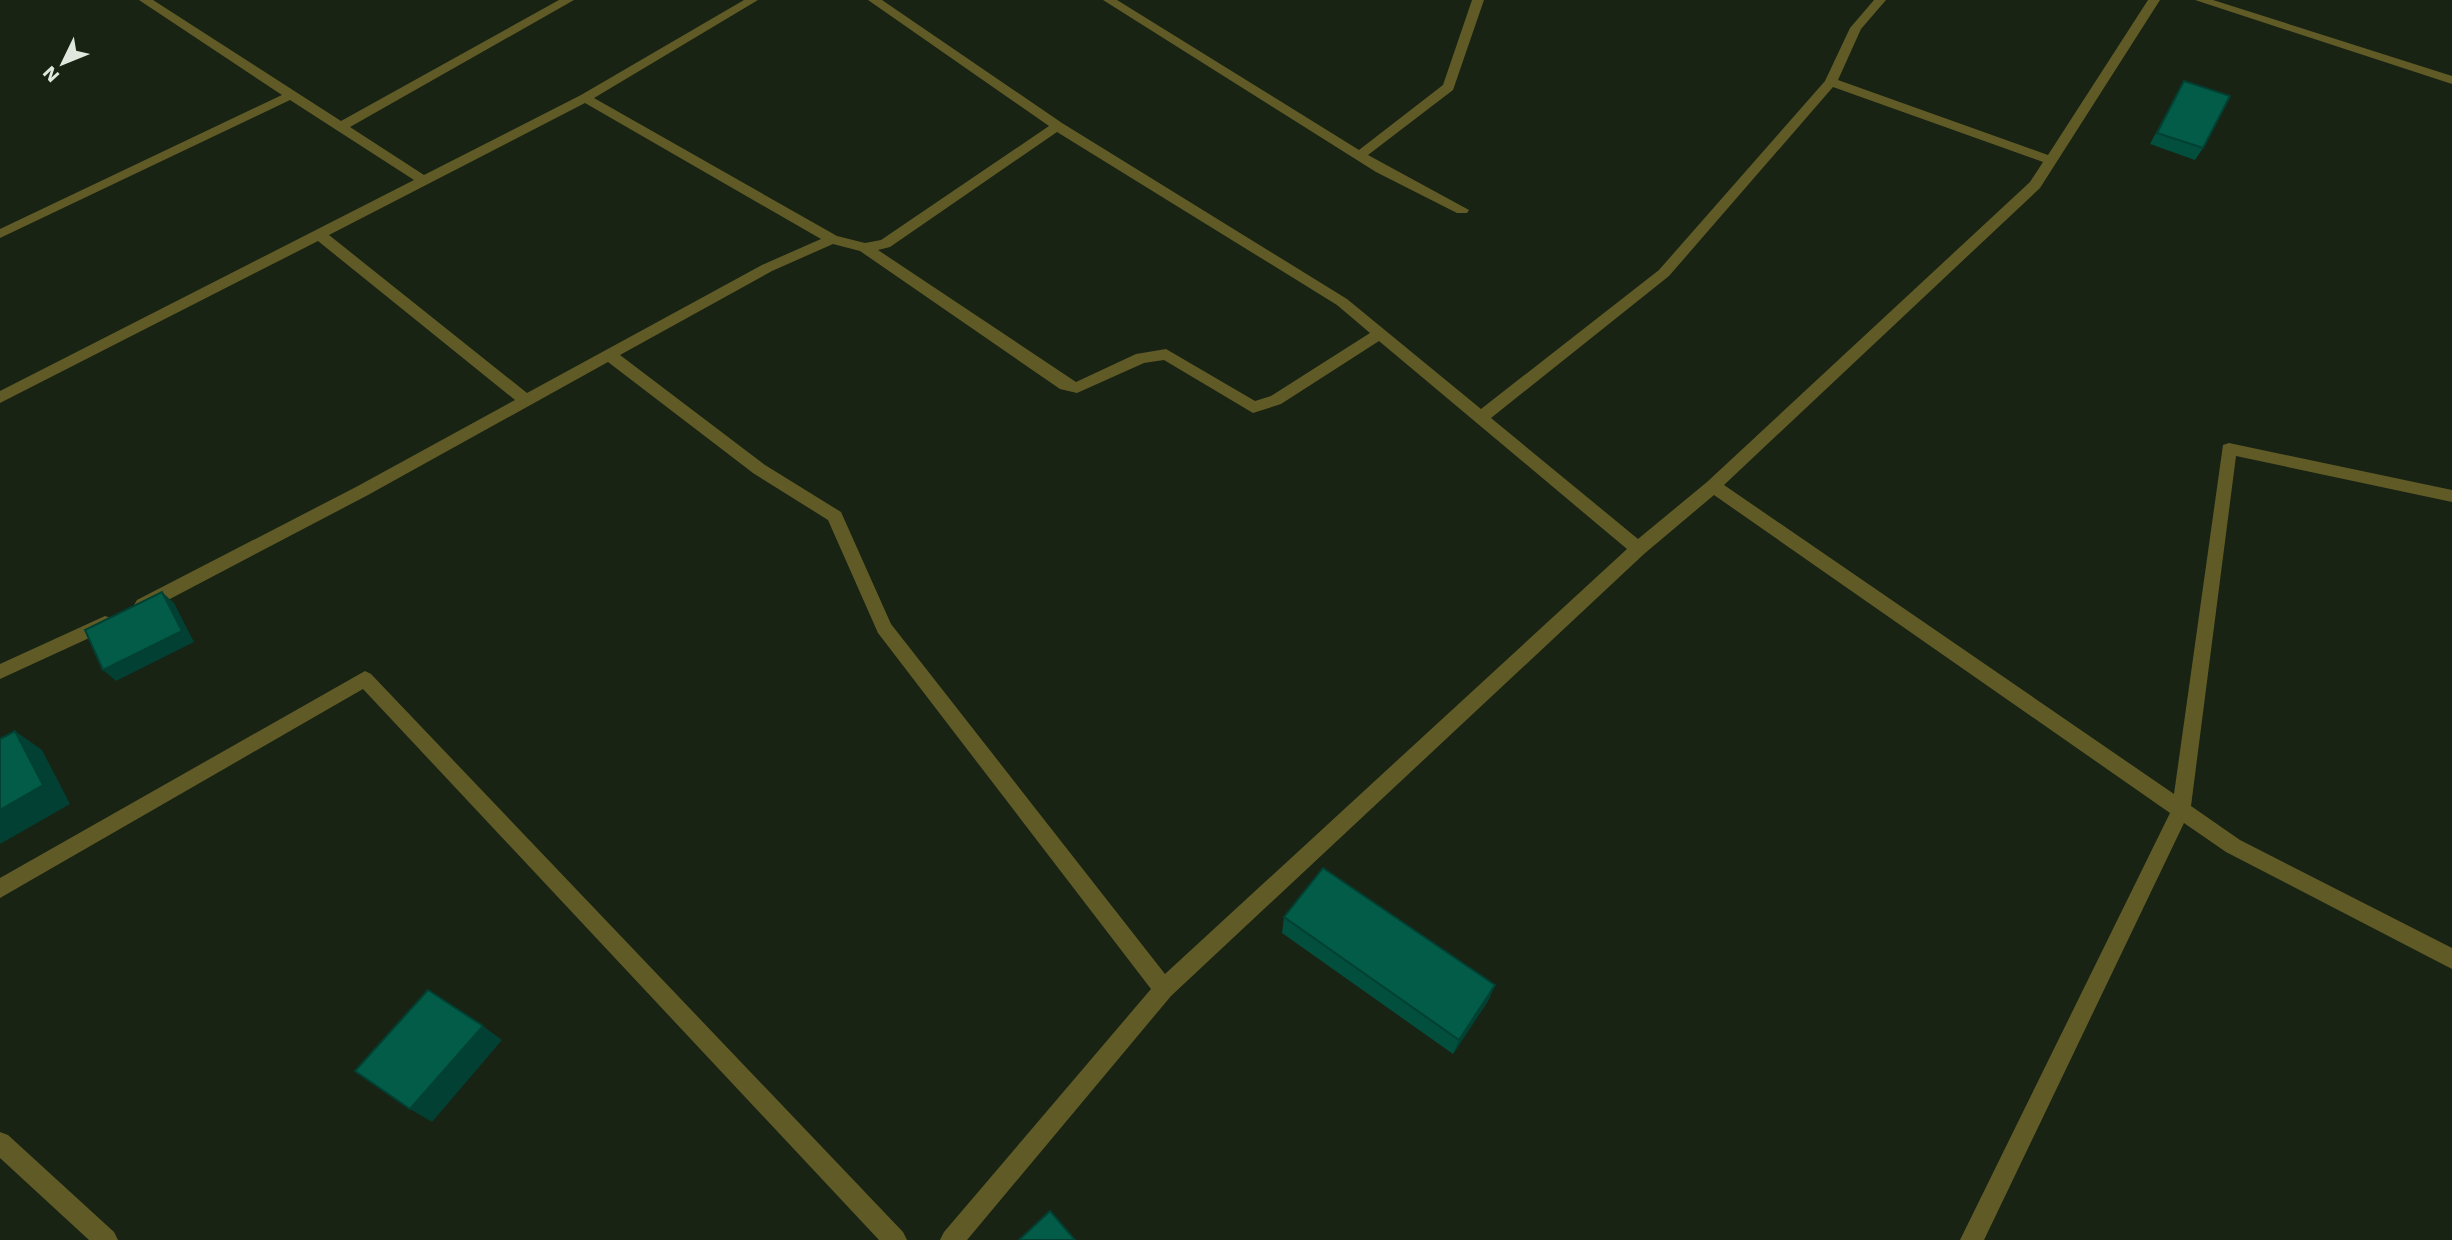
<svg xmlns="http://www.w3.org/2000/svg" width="2452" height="1240" font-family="'Work Sans',sans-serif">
<rect width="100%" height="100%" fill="#182314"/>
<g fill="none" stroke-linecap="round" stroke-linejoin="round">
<g fill="#605b26" fill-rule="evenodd">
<path d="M 139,0 L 153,0 L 341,121 L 559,0 L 574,0 L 350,127 L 424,175 L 581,95 L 744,0 L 758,0 L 594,98 L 837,236 L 865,243 L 881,240 L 1049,126 L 868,0 L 882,0 L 1062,123 L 1347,299 L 1481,409 L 1659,270 L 1825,81 L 1850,28 L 1874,0 L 1886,0 L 1861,29 L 1838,80 L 2048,155 L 2148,0 L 2160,0 L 2040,188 L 1724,485 L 2174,794 L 2223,445 L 2229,443 L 2452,490 L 2452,502 L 2236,456 L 2191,806 L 2240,840 L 2452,948 L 2452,969 L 2226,852 L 2184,823 L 1984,1240 L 1960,1240 L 2170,813 L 1714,495 L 1644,554 L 1171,996 L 967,1240 L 940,1240 L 944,1232 L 1151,989 L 878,633 L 828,520 L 753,473 L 608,362 L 368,495 L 149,610 L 137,610 L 134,605 L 137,600 L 356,487 L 515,400 L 318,241 L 0,403 L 0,391 L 414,180 L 290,100 L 0,238 L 0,229 L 282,95 ZM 1833,87 L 2043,162 L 2030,182 L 1707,482 L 1638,539 L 1491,418 L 1669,276 ZM 585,103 L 821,239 L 762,265 L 527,393 L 329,235 ZM 1057,132 L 1337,305 L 1370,333 L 1271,396 L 1255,401 L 1166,349 L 1136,354 L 1076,382 L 878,250 L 890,247 ZM 833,244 L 860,251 L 1060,389 L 1077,393 L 1144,363 L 1164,360 L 1253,413 L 1281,404 L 1379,341 L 1627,549 L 1165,974 L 891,624 L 841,512 L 765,465 L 620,355 L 772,271 Z"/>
<polygon points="1103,0 1117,0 1359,150 1443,85 1472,0 1484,0 1453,90 1368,155 1469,210 1467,213 1457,213 1376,172"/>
<polygon points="2195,0 2213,0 2452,76 2452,84"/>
<polygon points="105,616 111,618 114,623 111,628 0,679 0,664"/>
<polygon points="365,671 371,674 903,1232 907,1240 879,1240 363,689 0,898 0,878"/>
<polygon points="0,1132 8,1135 114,1232 118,1240 89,1240 0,1158"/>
</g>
</g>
<g fill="#024f3d">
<polygon points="2184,81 2203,148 2195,160 2150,144 2177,93"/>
<polygon points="1284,917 1495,985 1488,1001 1453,1054 1282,933"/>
</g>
<g fill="#014032">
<polygon points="162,592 174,603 194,642 116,681 103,670"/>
<polygon points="15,731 42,750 70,804 0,844 0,810"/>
<polygon points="1495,985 1488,1001 1453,1054 1459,1040"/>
<polygon points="483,1026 502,1040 432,1122 410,1109"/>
</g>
<g fill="#025c47" stroke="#014032" stroke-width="2">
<polygon points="2184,81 2230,96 2203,148 2157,133"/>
<polygon points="162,592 182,631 103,670 85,630"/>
<polygon points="15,731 43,785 0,810 0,739"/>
<polygon points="1323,868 1495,985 1459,1040 1284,917"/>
<polygon points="428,990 483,1026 410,1109 355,1071"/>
<polygon points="1050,1211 1075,1240 1019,1240"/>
</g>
<g transform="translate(63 63) rotate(227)" stroke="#182314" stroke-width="5" paint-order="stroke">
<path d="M0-5L12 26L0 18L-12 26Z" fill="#e0e7dd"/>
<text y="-10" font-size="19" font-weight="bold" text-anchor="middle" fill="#e0e7dd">N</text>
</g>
</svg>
